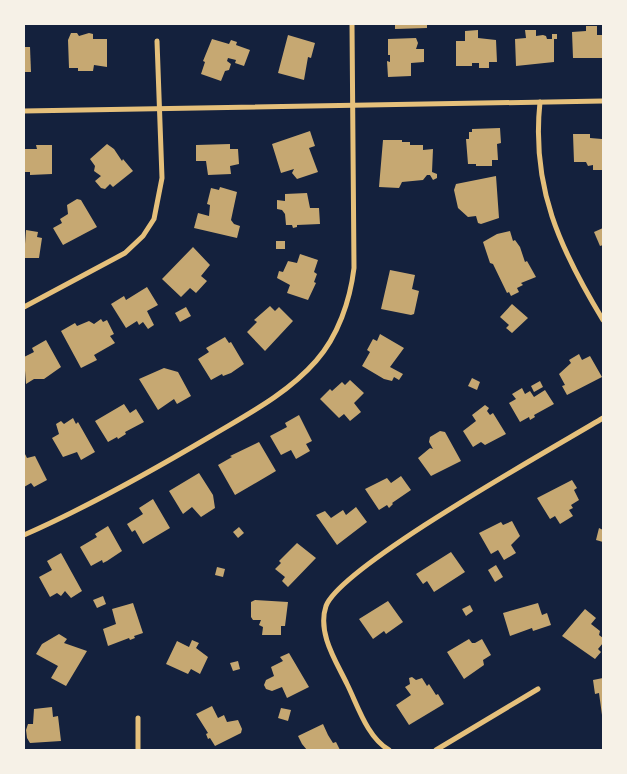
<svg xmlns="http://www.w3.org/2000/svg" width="627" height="774" font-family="Signika,sans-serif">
<rect width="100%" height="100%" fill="#14213d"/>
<g fill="#c6a872">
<polygon points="395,24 427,24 427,28 395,29"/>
<polygon points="586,26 597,26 597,35 603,35 603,58 573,58 572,32 586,31"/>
<polygon points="478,30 478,38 496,40 497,62 489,62 489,68 479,68 479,63 472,63 472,66 456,66 456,41 465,41 465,31"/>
<polygon points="525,30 536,30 536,36 543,35 546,36 547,39 552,39 552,34 557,34 557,39 554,39 554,62 516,66 515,39 526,38"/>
<polygon points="71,33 77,33 79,36 89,33 93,34 93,39 107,39 107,67 94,65 93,71 78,71 78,68 69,68 68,40"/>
<polygon points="288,35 315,43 311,58 308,57 304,80 278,73"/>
<polygon points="416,38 418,43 416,49 424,49 424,62 411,63 411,76 388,77 387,61 390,62 390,55 388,55 388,39"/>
<polygon points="212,39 229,44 231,40 237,42 236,45 250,50 244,66 235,63 236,60 228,58 227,61 231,64 229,70 225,71 221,81 201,74 205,62 203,61"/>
<polygon points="24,47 30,47 31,72 24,72"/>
<polygon points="500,128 501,143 497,144 498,160 492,160 492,166 476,166 476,164 468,164 466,139 469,139 469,132 472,132 472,129"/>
<polygon points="310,131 315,146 309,148 318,172 297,179 292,173 294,169 281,173 272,144"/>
<polygon points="573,134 590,134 590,138 602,139 603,170 593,170 593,165 588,166 586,162 574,162"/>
<polygon points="383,140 402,140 402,142 410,142 410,145 423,145 423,150 433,149 432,172 437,174 437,178 433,180 430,175 427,175 423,180 402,182 399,188 379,187"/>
<polygon points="107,144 114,149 122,161 123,159 133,171 113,187 110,184 105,189 101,188 95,181 101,176 94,171 95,166 90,159"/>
<polygon points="230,144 230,149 238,149 239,164 230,166 231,174 208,175 206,161 196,161 196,145"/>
<polygon points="36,145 52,145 52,174 30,175 30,172 24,172 24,149 37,149"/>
<polygon points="496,176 499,218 481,224 478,223 476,216 468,217 458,208 454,190 456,184"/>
<polygon points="220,187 237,192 231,220 234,224 240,226 237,238 194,228 198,213 209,216 210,205 207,204 211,188 219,190"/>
<polygon points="307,193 310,208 319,208 320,224 297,225 297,227 293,228 292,225 286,225 285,214 282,210 277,209 277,200 285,201 285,194"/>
<polygon points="77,199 81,200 97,227 63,245 53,228 62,223 60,219 68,214 67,205"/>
<polygon points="603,228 603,245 600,246 594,232"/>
<polygon points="26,230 38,232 37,237 42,238 39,258 24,258"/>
<polygon points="510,231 513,241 515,240 520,247 525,262 527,261 536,277 521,283 523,285 517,288 519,292 511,296 509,292 507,293 493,264 490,263 483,242 497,234"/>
<rect x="276" y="241" width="9" height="8"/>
<polygon points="193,247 210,265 201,276 207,281 196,293 190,288 181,297 162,279"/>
<polygon points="300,254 318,260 314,272 317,274 314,282 316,283 308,300 287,293 290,285 277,278 279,271 283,272 288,261 297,263"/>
<polygon points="390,270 415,275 412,289 419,291 414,314 411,315 381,309"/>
<polygon points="147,287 158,305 147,311 154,325 148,329 143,322 139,325 137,321 126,328 111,304 124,296 126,300"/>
<polygon points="512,304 528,318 512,333 506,328 509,325 500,317"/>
<polygon points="270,306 275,311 279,307 293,321 265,351 247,332 257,322 254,320"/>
<polygon points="186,307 191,316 180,322 175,313"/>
<polygon points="101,319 103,322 107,320 114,334 110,336 115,343 94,355 97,360 81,368 61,331 75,323 77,326 89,321 94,324"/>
<polygon points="380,334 404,348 390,367 403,374 399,380 394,377 392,381 384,379 362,366 370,352 367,350 373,339 377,341"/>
<polygon points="225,337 229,343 231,342 244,364 231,373 223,376 222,374 211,380 198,359 209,352 206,348"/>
<polygon points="46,340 61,367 44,379 34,379 26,384 24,357 34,352 32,348"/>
<polygon points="579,354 582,360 590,356 602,377 567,395 562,386 565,385 559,374 571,363 569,360"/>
<polygon points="164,368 178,372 191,396 177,404 174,399 158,410 139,379"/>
<polygon points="472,378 480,382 477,390 468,386"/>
<polygon points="350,380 364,393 354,403 361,412 350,421 344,414 339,418 320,399 330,389 332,391 342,382 345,385"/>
<polygon points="540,381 543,387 534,392 531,386"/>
<polygon points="522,388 525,394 530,391 534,397 545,390 554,404 534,415 535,417 530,420 529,417 520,422 509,403 516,399 512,394"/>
<polygon points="124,404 130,413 136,409 144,422 125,432 126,434 118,439 117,437 108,442 95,421"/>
<polygon points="485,405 489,408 487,411 490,415 493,413 506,434 485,445 481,442 473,447 463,431 476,421 472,415"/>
<polygon points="299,415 312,441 306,444 310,451 296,459 291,450 281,455 270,436 287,427 285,423"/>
<polygon points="73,418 76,424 78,422 95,452 81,460 77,452 63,457 52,438 59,434 56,424 61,421 64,424"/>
<polygon points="440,431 445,432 461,461 431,476 418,458 430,448 433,449 429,442 430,437"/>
<polygon points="259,442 276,471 235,495 218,465 232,457 230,456"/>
<polygon points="24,452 27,458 35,456 47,480 34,487 31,483 24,487"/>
<polygon points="199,473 213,495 215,508 201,517 192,507 183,514 169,491"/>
<polygon points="401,476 411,490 392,503 393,504 389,508 387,505 379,510 365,489 387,478 391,483"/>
<polygon points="572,480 577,488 574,490 579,500 571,505 573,508 569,510 573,516 560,524 555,516 550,519 537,498"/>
<polygon points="153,499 170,528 143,544 135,530 132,532 127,524 143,514 139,508"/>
<polygon points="356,507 367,522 337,545 316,515 325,511 331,518 343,510 346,515"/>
<polygon points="512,521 520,536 511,545 516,553 504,560 498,550 491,554 479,533 501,522 503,525"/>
<polygon points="108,526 122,551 107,561 103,563 102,560 91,566 80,547 97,537 95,534"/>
<polygon points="239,527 244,533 238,538 233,532"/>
<polygon points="599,528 603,530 603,542 596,540"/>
<polygon points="297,543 316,558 288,587 282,581 285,577 275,569 281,563 279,561"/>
<polygon points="451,552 465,572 434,592 427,581 423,584 416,574"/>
<polygon points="61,553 82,591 71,598 65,591 61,596 57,593 50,597 39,577 52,570 47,561"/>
<polygon points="496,565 503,577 495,582 488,570"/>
<polygon points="217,567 225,569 223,577 215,575"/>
<polygon points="103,596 106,604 97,608 93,600"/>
<polygon points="255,600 288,602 285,626 281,626 281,635 262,635 263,627 259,625 261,620 253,620 251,617 251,602"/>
<polygon points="388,601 403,622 386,634 384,631 373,639 359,619"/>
<polygon points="133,603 143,633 134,636 135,638 130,640 129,638 108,646 103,629 116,624 112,609"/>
<polygon points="538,603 542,615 547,613 551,625 533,631 532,628 510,636 503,613"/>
<polygon points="470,605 473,611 466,616 462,609"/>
<polygon points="585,609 596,618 591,624 600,631 599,635 603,638 603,643 598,649 601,652 595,659 562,636"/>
<polygon points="59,634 67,639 64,643 87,651 66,686 51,678 58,666 36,654 42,644"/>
<polygon points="469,639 472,643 475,643 482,639 491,655 483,660 484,665 464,679 447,652"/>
<polygon points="192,640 199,643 196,648 208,657 200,674 191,669 188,674 166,664 177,641 189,647"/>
<polygon points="289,653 309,687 287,698 282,687 272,691 266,689 264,685 266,680 274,676 271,667 283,661 280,657"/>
<polygon points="238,661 240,669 233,671 230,663"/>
<polygon points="412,677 416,680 422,678 427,686 429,684 436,695 438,694 444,704 409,725 396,705 411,695 405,687 410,684 409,678"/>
<polygon points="603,678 603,715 602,715 599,693 595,694 593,680"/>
<polygon points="212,706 218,718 224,715 227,722 238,720 242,729 241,733 215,746 210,738 208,739 206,734 208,733 196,714"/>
<polygon points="52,707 53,717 58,716 61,741 30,743 27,738 26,730 28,724 33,724 34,709"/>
<polygon points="281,708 291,710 288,721 278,718"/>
<polygon points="323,724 328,735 333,743 336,742 340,750 307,750 302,744 298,736"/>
</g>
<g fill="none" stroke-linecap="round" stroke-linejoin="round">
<g stroke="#e5c07b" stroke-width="5">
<path d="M 540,102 C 531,187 560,249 603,320"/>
<polyline points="24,111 603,101"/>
<polyline points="24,307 125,253 143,236 154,219 162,178 157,41"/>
<path d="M 24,535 C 88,507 150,472 211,436 C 248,414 287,394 316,361 C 338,336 350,301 354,268 L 352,24"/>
<polyline points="138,718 138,750"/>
<path d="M 389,750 C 367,737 358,706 347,684 C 336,661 317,633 326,606 C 342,565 555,447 603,418"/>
<polyline points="436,750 538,689"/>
</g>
</g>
<rect width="627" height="774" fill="none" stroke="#f6f1e7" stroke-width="50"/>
</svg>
